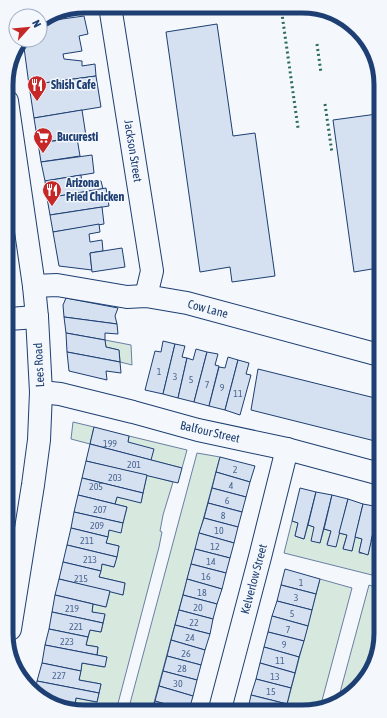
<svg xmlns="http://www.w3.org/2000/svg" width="387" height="718" font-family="'Asap Condensed',sans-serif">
<rect width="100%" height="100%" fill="#f4f7fb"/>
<g fill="#d7e8df" stroke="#687fa3">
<polygon points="105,340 131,345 132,365 120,362 119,350 106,347"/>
<polygon points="73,422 94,427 90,444 71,439"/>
<polygon points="129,436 187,450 182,468 151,460 128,442"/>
<polygon points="197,453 220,457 152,710 128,711"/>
<polygon points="147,475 173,482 163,515 160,531 162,532 159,547 116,711 74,711 76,698 97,702 101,684 79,680 82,663 104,667 107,657 97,655 98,647 86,645 90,630 101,632 105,615 92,612 93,604 106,607 110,591 123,595 125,583 99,577 102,564 114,567 119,546 106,543 109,530 123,523 127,507 115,504 117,497 141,502"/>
<polygon points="292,521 298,523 295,536 304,539 308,525 314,527 320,543 324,529 331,531 327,544 339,533 347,535 343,548 352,551 355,537 362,539 359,553 368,554 371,541 380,543 380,577 284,553"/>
<polygon points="320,579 352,588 320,708 286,708"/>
<polygon points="369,585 380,589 381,638 365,681 338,700"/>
</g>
<g fill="#d5e0f0" stroke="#1d3f73">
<polygon points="84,16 88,34 79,36 82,51 63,54 64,59 82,61 82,66 95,64 96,76 29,85 23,40 40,40 40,22"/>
<polygon points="217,24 233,136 255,133 275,276 232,282 230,267 200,272 166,32"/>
<polygon points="96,76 101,107 34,118 29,85"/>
<polygon points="82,110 86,136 38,143 34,118"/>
<polygon points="377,114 378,268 354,272 333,120"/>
<polygon points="77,138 80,156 41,162 38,143"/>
<polygon points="92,155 94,173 45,181 41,162"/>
<polygon points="81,175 82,184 101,181 103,189 47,198 45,181"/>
<polygon points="106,188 109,206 50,215 47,198"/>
<polygon points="102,207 104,224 53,232 50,215"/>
<polygon points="99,224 100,232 89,234 90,242 102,240 103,251 90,253 92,270 59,266 53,232"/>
<polygon points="122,248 125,267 92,272 90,253"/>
<polygon points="66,298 118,308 115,316 117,324 64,317 63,305"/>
<polygon points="64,317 117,324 118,334 105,333 105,340 66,333"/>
<polygon points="66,333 105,340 106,347 119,350 120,362 67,352"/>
<polygon points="163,341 175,344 163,394 145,390 155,351 161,352"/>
<polygon points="175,344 185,346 182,357 187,358 178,398 163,394"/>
<polygon points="196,349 207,352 194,402 178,398 187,358 193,360"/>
<polygon points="67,352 120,362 121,373 106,371 107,380 69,371"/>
<polygon points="207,352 218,354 215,365 219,366 209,406 194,402"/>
<polygon points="228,357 238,360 225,410 209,406 219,367 225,368"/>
<polygon points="238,360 249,363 246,374 251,375 240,415 225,410"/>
<polygon points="258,369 379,399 379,442 251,410"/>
<polygon points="94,427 129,436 128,442 154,449 151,460 90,444"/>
<polygon points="90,444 182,468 178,483 86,461"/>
<polygon points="220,457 255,466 250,482 216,472"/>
<polygon points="86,461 147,475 143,493 82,478"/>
<polygon points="216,472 250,482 246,497 212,488"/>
<polygon points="82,478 143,493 141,503 117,497 115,504 78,495"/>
<polygon points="212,488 246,497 242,512 208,503"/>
<polygon points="300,488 316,492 304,539 295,536 298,523 292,521"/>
<polygon points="316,492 332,495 320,543 311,541 314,527 308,525"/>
<polygon points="78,495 127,507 123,523 74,512"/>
<polygon points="332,495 348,499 336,547 327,545 331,531 324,529"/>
<polygon points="348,499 363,504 352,551 343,549 347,535 339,533"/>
<polygon points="208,503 242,512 238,527 204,518"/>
<polygon points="363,504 379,507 368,555 359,552 362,539 355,537"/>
<polygon points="379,507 380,508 380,543 371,541"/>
<polygon points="74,512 123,523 121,533 109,530 108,537 71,528"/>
<polygon points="204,518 238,527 234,543 199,533"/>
<polygon points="71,528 108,537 106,543 119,546 117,557 67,545"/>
<polygon points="199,533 234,543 230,558 195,549"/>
<polygon points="67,545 117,557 114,567 102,564 101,571 63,562"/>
<polygon points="195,549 230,558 226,573 191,564"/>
<polygon points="63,562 101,571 99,577 125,583 123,595 59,579"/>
<polygon points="191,564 226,573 222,589 187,579"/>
<polygon points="285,569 320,579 316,594 281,585"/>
<polygon points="59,579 110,591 106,607 55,595"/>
<polygon points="187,579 222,589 217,604 183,595"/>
<polygon points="281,585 316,594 312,610 277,601"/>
<polygon points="55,595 93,604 92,612 105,614 103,623 52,612"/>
<polygon points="183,595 217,604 213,619 179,610"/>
<polygon points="277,601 312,610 308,626 272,616"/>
<polygon points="179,610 213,619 210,634 175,625"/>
<polygon points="52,612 103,623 101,632 90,630 88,637 49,629"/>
<polygon points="272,616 308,626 304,641 268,632"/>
<polygon points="175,625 210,634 205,650 171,640"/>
<polygon points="49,629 88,637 86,645 98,647 97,655 45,645"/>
<polygon points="268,632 304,641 299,657 264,647"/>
<polygon points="171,640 205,650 201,665 167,656"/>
<polygon points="45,645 107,657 105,667 82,663 81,671 42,663"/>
<polygon points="264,647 299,657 295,673 260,663"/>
<polygon points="167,656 201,665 197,680 163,671"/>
<polygon points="42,663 81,671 79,680 101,684 99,693 37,681"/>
<polygon points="260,663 295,673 291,688 256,679"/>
<polygon points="163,671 197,680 193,696 159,686"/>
<polygon points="256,679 291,688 287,704 251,695"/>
<polygon points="37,681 99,693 97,702 76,698 75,705 51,700 35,693"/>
<polygon points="159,686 193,696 189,710 185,710 155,701"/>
<polygon points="251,695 287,704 286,708 248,709"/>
<polygon points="51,700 75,705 74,711"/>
<polygon points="155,701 185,710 152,710"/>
</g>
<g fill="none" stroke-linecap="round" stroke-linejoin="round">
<defs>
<g id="minor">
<polyline points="110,6 152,271 146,296"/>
<polyline points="34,286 57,285 127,297 146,296 187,303 379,355"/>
<polyline points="8,319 37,317"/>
<polyline points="41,392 60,394 133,412 198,430 287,449 380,474"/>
<polyline points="220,709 260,557 287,449"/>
</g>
<polyline id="major" points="7,101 34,286 37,317 41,392 39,440 33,485 10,629"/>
</defs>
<use href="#minor" stroke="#1d3f73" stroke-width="24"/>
<use href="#major" stroke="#1d3f73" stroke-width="24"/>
<use href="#minor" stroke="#f4f7fb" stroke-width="22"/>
<use href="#major" stroke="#f4f7fb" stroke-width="22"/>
<g stroke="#2c6c60" stroke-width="3" stroke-dasharray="2 3" stroke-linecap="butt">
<polyline points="281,7 298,128"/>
<polyline points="312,7 313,13"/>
<polyline points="317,44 321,73"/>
<polyline points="325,104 332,153"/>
</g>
</g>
<defs>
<symbol id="restaurant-pin" viewBox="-11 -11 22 30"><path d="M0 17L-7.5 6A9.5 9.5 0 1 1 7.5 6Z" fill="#c62828" stroke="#f4f7fb"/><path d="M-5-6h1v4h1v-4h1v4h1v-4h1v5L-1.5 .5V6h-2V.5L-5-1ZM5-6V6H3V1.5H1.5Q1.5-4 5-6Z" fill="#fff"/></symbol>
<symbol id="supermarket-pin" viewBox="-11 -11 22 30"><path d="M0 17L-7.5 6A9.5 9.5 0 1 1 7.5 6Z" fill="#c62828" stroke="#f4f7fb"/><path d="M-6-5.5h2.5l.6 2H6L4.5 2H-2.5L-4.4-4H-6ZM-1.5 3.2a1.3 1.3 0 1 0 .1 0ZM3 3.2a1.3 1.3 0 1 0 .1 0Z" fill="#fff"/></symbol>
</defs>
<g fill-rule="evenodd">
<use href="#restaurant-pin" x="26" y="74" width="22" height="30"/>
<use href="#supermarket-pin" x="32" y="126" width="22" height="30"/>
<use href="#restaurant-pin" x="41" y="179" width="22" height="30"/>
</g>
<g text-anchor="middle" stroke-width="3" stroke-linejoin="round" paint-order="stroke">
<g font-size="10" fill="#4b6792">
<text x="159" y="375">1</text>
<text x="175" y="380">3</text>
<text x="191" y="383">5</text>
<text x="207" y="388">7</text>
<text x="222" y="391">9</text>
<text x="238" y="397">11</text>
<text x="110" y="447">199</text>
<text x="134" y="468">201</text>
<text x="235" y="473">2</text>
<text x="115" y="481">203</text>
<text x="231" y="489">4</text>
<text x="96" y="490">205</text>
<text x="227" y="504">6</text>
<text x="100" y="513">207</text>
<text x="223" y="519">8</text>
<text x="97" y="529">209</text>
<text x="219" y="534">10</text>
<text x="87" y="544">211</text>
<text x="215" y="550">12</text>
<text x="90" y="563">213</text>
<text x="211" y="565">14</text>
<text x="206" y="580">16</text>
<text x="81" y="582">215</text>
<text x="301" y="586">1</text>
<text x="202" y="596">18</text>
<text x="296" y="601">3</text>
<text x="198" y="611">20</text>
<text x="72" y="612">219</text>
<text x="292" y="617">5</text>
<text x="194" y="626">22</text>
<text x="76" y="630">221</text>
<text x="288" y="633">7</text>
<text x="190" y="641">24</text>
<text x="67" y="645">223</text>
<text x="284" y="648">9</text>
<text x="186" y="657">26</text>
<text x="280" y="664">11</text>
<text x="182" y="672">28</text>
<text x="59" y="679">227</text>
<text x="275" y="680">13</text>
<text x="178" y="687">30</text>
<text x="271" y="695">15</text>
</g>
<g font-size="12" font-weight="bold" fill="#1d3f73" stroke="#f4f7fb" text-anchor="start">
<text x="51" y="89">Shish Cafe</text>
<text x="57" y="141">Bucuresti</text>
<text x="66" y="187">Arizona<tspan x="66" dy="14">Fried Chicken</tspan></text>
</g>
<g font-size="12" fill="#1d3f73" stroke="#f4f7fb">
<text transform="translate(133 151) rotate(81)" y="4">Jackson Street</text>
<text transform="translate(208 309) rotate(15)" y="4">Cow Lane</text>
<text transform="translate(39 365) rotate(-93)" y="4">Lees Road</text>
<text transform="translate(210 432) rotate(13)" y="4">Balfour Street</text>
<text transform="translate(254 579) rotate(-75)" y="4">Kelverlow Street</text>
</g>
</g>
<path d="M0 0H387V718H0ZM85 13H302A72 72 0 0 1 374 85V633A72 72 0 0 1 302 705H85A72 72 0 0 1 13 633V85A72 72 0 0 1 85 13Z" fill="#f4f7fb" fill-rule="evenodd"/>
<path fill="none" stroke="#1d3f73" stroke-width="5" d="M85 13H302A72 72 0 0 1 374 85V633A72 72 0 0 1 302 705H85A72 72 0 0 1 13 633V85A72 72 0 0 1 85 13Z"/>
<g transform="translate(28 28) rotate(63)"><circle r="19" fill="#f4f7fb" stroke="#9eadc5"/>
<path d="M0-3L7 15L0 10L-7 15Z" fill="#c62828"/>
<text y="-6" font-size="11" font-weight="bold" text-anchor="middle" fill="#1d3f73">N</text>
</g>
</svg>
